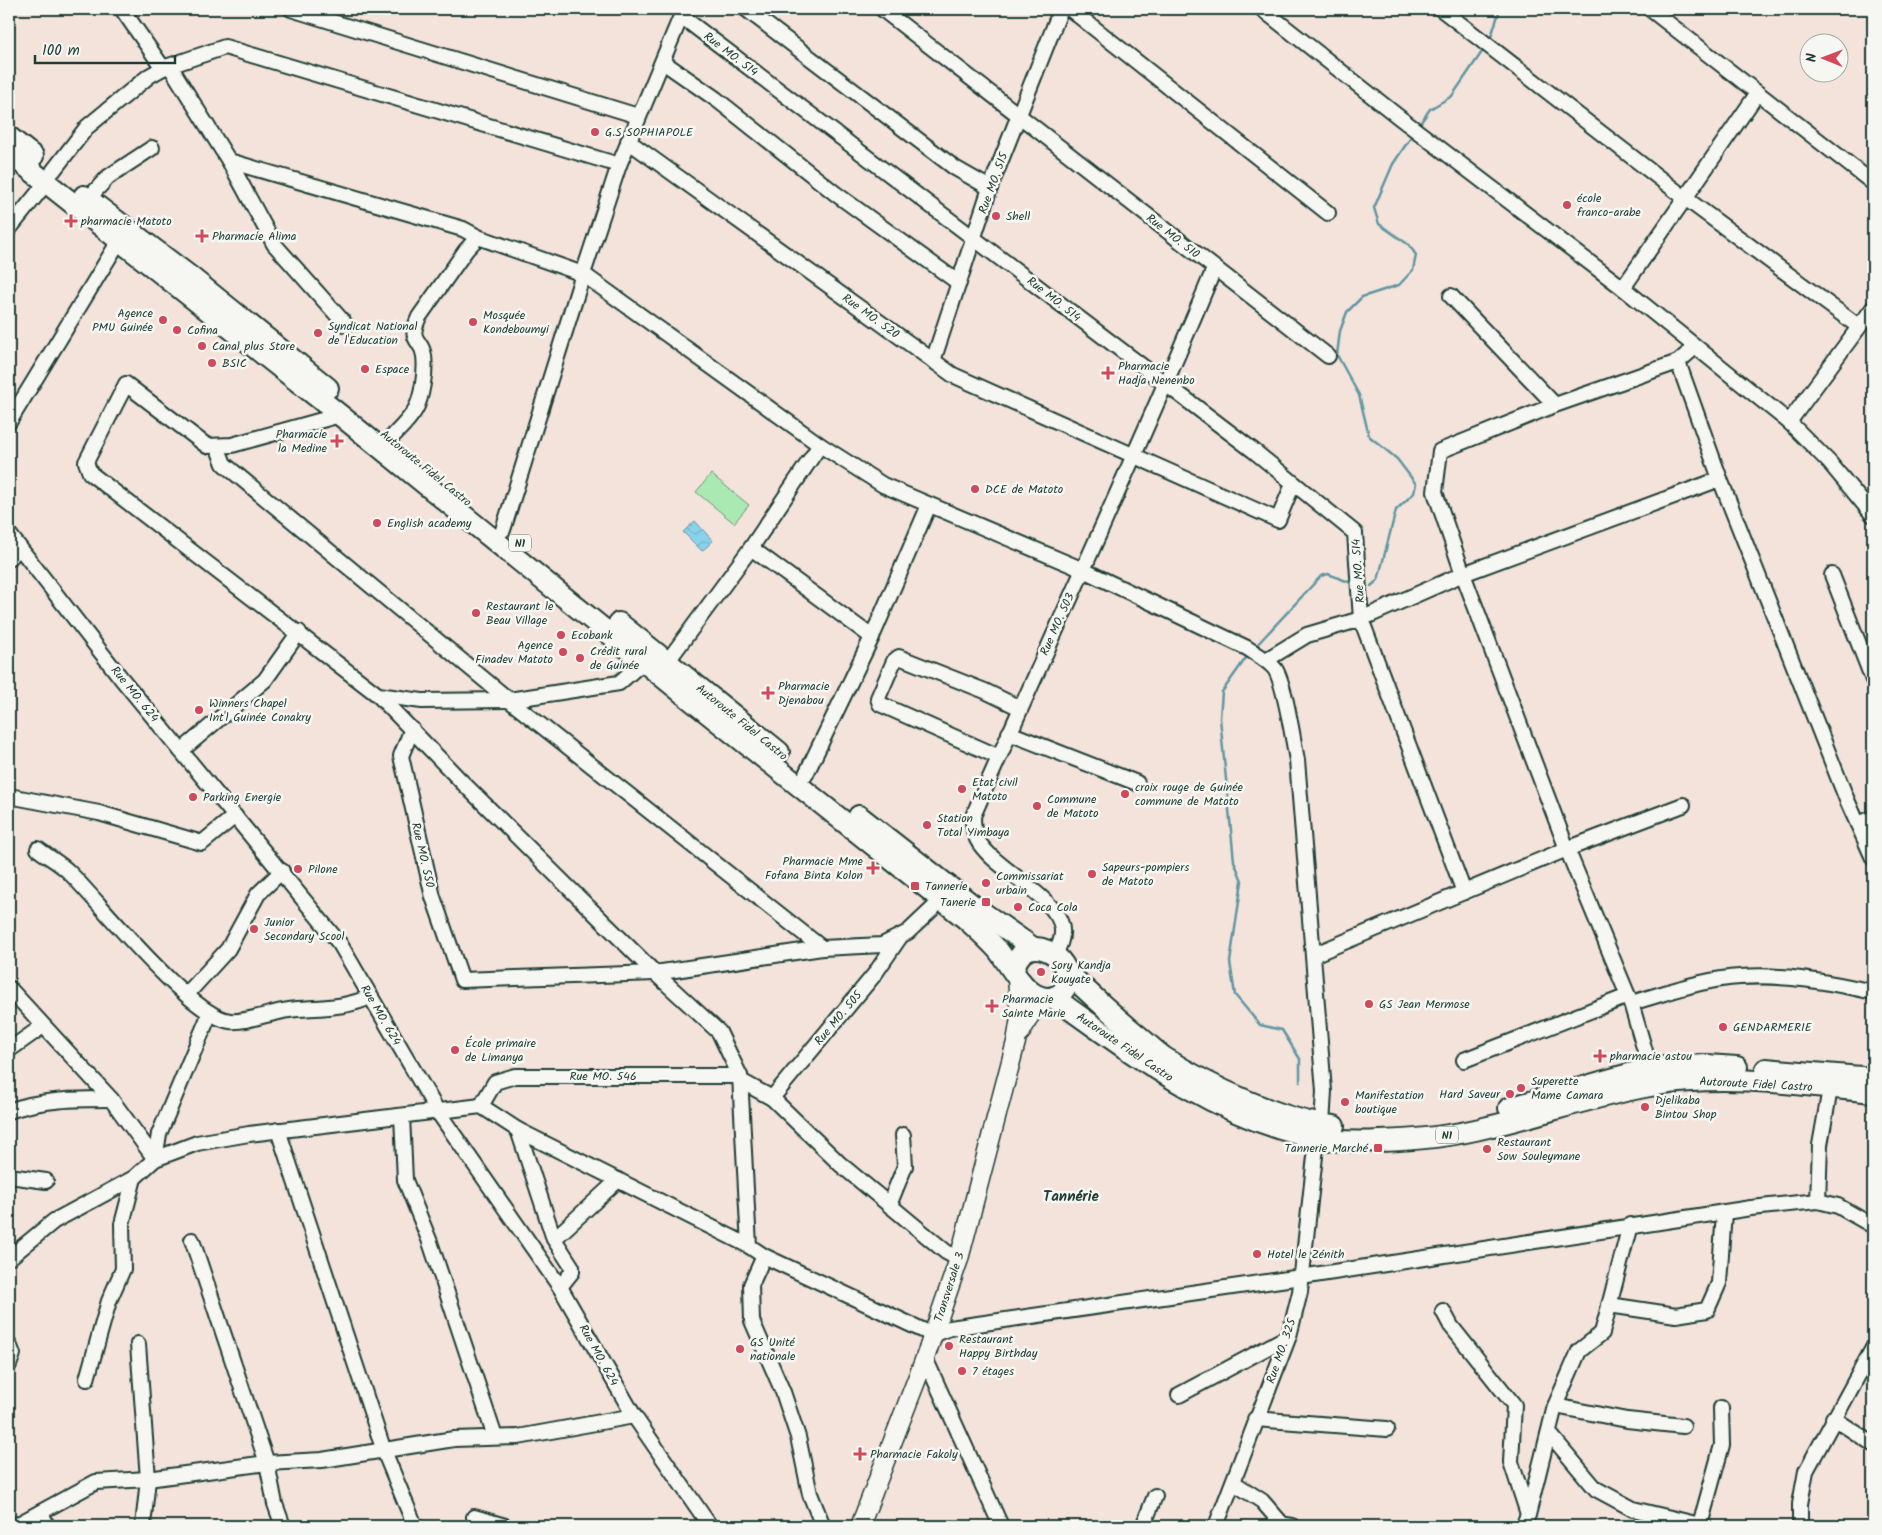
<svg xmlns="http://www.w3.org/2000/svg" width="1882" height="1535" font-family="Kalam,sans-serif">
<defs>
<pattern id="water-waves" width="16" height="10" patternUnits="userSpaceOnUse" patternTransform="scale(1.25)"><rect width="16" height="10" fill="#8ad1eb"/><path d="M0 5q4-4 8 0t8 0" fill="none" stroke="#77b4ca"/></pattern>
</defs>
<rect width="100%" height="100%" fill="#f4e3db"/>
<filter id="ink" filterUnits="userSpaceOnUse"><feTurbulence type="fractalNoise" baseFrequency=".02" numOctaves="2"/><feDisplacementMap in="SourceGraphic" scale="10" xChannelSelector="R" yChannelSelector="G"/><feConvolveMatrix kernelMatrix="1 2 1 2 8 2 1 2 1" color-interpolation-filters="sRGB"/></filter>
<g filter="url(#ink)">
<polygon fill="#aaeab2" stroke="#649473" points="711,474 749,505 734,523 696,492"/>
<polygon fill="url(#water-waves)" stroke="#5f96a2" points="695,521 713,541 702,551 683,532"/>
<g fill="none" stroke-linecap="round" stroke-linejoin="round">
<g stroke="#5f96a2" stroke-width="2.5">
<polyline points="1490,40 1500,9"/>
<polyline points="1419,125 1430,109 1452,96 1484,49"/>
<polyline points="1371,586 1378,580 1396,510 1414,493 1416,484 1397,459 1369,436 1359,395 1337,355 1340,331 1347,312 1362,297 1399,285 1413,270 1416,255 1409,245 1379,224 1374,208 1393,164 1413,134"/>
<polyline points="1255,647 1321,576 1328,574 1354,584"/>
<polyline points="1248,655 1222,692 1220,718 1234,861 1242,881 1230,962 1235,995 1260,1025 1282,1030 1300,1059 1300,1082"/>
</g>
<defs>
<g id="minor">
<polyline points="122,9 163,68"/>
<polyline points="291,9 638,116"/>
<polyline points="746,9 955,168 990,188"/>
<polyline points="882,9 1328,356"/>
<polyline points="1070,9 1328,213"/>
<polyline points="1262,9 1400,118 1623,288 1789,422 1829,462 1873,515"/>
<polyline points="1441,9 1685,198 1858,326"/>
<polyline points="1650,9 1873,183"/>
<polyline points="681,16 1254,451 1355,533 1361,619 1464,892"/>
<polyline points="663,62 716,99 836,194 959,283"/>
<polyline points="170,66 229,161 463,229 478,237"/>
<polyline points="628,141 953,375 1278,520 1293,484"/>
<polyline points="229,161 274,244 346,325"/>
<polyline points="53,171 87,127 149,76 163,68 225,47 619,165"/>
<polyline points="88,199 108,177 152,148"/>
<polyline points="9,229 46,183"/>
<polyline points="1623,288 1757,94"/>
<polyline points="1451,296 1555,405"/>
<polyline points="1694,348 1678,362 1720,479 1847,800 1873,858"/>
<polyline points="933,361 990,188 1061,9"/>
<polyline points="340,415 232,445 207,446 126,384 86,462 90,473 378,695 422,701 509,700 619,683 644,661"/>
<polyline points="9,422 119,241"/>
<polyline points="1789,422 1873,308"/>
<polyline points="217,446 224,464 509,700 822,948"/>
<path d="M 382,449 C 392,435 407,424 415,410 C 422,398 426,371 424,356 C 422,338 407,343 419,317 L 466,250 L 478,237 L 583,274 L 820,445 L 883,485 L 1081,569 L 1247,648 C 1256,654 1268,660 1275,669 C 1285,684 1293,740 1297,760 L 1324,1091 L 1322,1125"/>
<polyline points="503,530 583,274 619,165 684,9"/>
<polyline points="9,534 121,678 340,944 438,1112 560,1287 634,1416 710,1526"/>
<polyline points="751,548 872,637"/>
<polyline points="9,559 19,547"/>
<polyline points="1832,575 1873,680"/>
<polyline points="1266,660 1307,635 1361,619 1463,574 1720,479"/>
<polyline points="667,662 751,548 820,445"/>
<polyline points="378,695 461,781 655,973 719,1032 740,1076 749,1246"/>
<polyline points="412,729 401,756 433,897 462,980 655,973 822,948 882,945 908,932 947,895"/>
<polyline points="1009,733 1137,783"/>
<polyline points="181,751 265,680 299,632"/>
<polyline points="999,757 880,704 878,698 894,661 899,657 985,691 1020,708"/>
<polyline points="806,774 872,637 929,505"/>
<polyline points="9,796 99,813 202,843 235,816"/>
<polyline points="1858,824 1873,818"/>
<path d="M 38,849 C 48,857 60,863 69,872 C 100,903 190,1016 230,1021 C 246,1023 271,1012 289,1010 C 316,1007 347,1009 371,996"/>
<polyline points="1313,955 1567,849 1683,805"/>
<path d="M 1054,956 C 1058,948 1063,940 1062,930 C 1061,898 991,868 977,839 C 973,831 973,824 973,816 C 1053,634 1138,453 1214,269"/>
<polyline points="9,988 111,1099 155,1159"/>
<polyline points="187,994 228,949 258,894 282,871"/>
<path d="M 1631,1003 C 1667,993 1703,979 1740,977 C 1785,974 1829,982 1873,992"/>
<polyline points="9,1050 43,1026"/>
<polyline points="1464,1060 1628,996"/>
<polyline points="1650,1068 1631,1003 1567,849 1463,574 1435,492 1440,451 1555,405 1678,362"/>
<polyline points="741,1081 772,1098 840,1164 946,1252 959,1259"/>
<polyline points="772,1098 874,975 900,937"/>
<polyline points="481,1106 495,1082 515,1076 740,1076"/>
<path d="M 9,1111 C 42,1099 76,1099 111,1099"/>
<polyline points="402,1116 405,1180 430,1242 495,1437"/>
<polyline points="278,1130 384,1451 415,1526"/>
<polyline points="518,1130 554,1239 572,1267 572,1272 560,1287"/>
<polyline points="155,1159 159,1134 210,1013"/>
<polyline points="9,1176 46,1181"/>
<polyline points="1818,1201 1820,1145 1830,1089"/>
<polyline points="889,1205 905,1166 903,1135"/>
<polyline points="554,1239 618,1180"/>
<polyline points="192,1240 267,1463 275,1504 283,1526"/>
<polyline points="764,1256 751,1285 752,1321 783,1392 798,1437 810,1494 823,1526"/>
<polyline points="9,1258 54,1221 134,1178 155,1159 197,1143 249,1134 481,1106 518,1130 749,1246 764,1256 933,1335 950,1328 1301,1277 1751,1208 1818,1201 1838,1206 1873,1226"/>
<polyline points="1609,1305 1676,1315 1707,1310 1719,1283 1724,1212"/>
<polyline points="1443,1311 1451,1326 1514,1405 1511,1462 1528,1514"/>
<polyline points="9,1344 13,1354 9,1365"/>
<polyline points="138,1344 148,1479 143,1526"/>
<polyline points="925,1358 1001,1526"/>
<polyline points="87,1379 109,1301 123,1269 122,1224 134,1178"/>
<polyline points="1179,1395 1289,1336"/>
<polyline points="1555,1406 1627,1420 1683,1426"/>
<polyline points="1833,1418 1873,1444"/>
<polyline points="1255,1419 1387,1429"/>
<polyline points="1549,1433 1596,1489 1633,1509 1700,1525 1722,1445 1721,1408"/>
<polyline points="1234,1483 1262,1501 1282,1524 1292,1526"/>
<polyline points="41,1512 47,1526"/>
<polyline points="474,1517 505,1526"/>
<polyline points="15,1526 96,1482 148,1479 267,1463 322,1460 454,1439 518,1437 634,1416"/>
<polyline points="1143,1526 1155,1496"/>
<polyline points="1216,1526 1289,1336 1300,1292 1317,1138"/>
<polyline points="1523,1526 1528,1515 1555,1406 1579,1351 1602,1333 1630,1225"/>
<polyline points="1800,1526 1800,1504 1806,1471 1873,1348"/>
</g>
<g id="major">
<polyline points="1021,1032 1034,1008 1048,998"/>
<polyline points="860,1526 925,1358 959,1259 1016,1042 1020,1018 1017,978"/>
</g>
<g id="highway">
<polyline points="9,137 33,156"/>
<path d="M 9,153 L 340,415 L 686,696 L 966,919 C 977,929 987,938 997,949 C 1010,964 1028,1005 1054,997 C 1060,995 1065,990 1067,984 C 1074,956 1023,927 1014,970"/>
<polyline points="84,196 192,278 328,388"/>
<polyline points="619,623 779,752"/>
<polyline points="859,816 979,910 1032,947"/>
<path d="M 1068,973 C 1090,994 1112,1014 1136,1034 C 1146,1042 1155,1051 1165,1058 C 1209,1086 1284,1122 1334,1126"/>
<path d="M 1053,997 C 1134,1055 1215,1117 1315,1138 C 1336,1142 1359,1142 1380,1141 C 1416,1140 1453,1136 1488,1127 C 1544,1114 1599,1094 1656,1085 C 1726,1073 1803,1085 1873,1092"/>
<polyline points="1766,1069 1873,1078"/>
<polyline points="1509,1108 1650,1068 1707,1065 1737,1067"/>
</g>
</defs>
<use href="#minor" stroke="#1f3d34" stroke-width="18"/>
<use href="#major" stroke="#1f3d34" stroke-width="21"/>
<use href="#highway" stroke="#1f3d34" stroke-width="24"/>
<use href="#minor" stroke="#f6f6f2" stroke-width="14"/>
<use href="#major" stroke="#f6f6f2" stroke-width="18"/>
<use href="#highway" stroke="#f6f6f2" stroke-width="20"/>
</g>
</g>
<g fill="#d1495b" stroke="#f6f6f2" stroke-width="2">
<circle cx="595" cy="132" r="5"/>
<circle cx="1567" cy="205" r="5"/>
<circle cx="996" cy="216" r="5"/>
<path d="M68.5 213.5h5v5h5v5h-5v5h-5v-5h-5v-5h5z"/>
<path d="M199.5 228.5h5v5h5v5h-5v5h-5v-5h-5v-5h5z"/>
<circle cx="163" cy="320" r="5"/>
<circle cx="473" cy="322" r="5"/>
<circle cx="177" cy="330" r="5"/>
<circle cx="318" cy="333" r="5"/>
<circle cx="202" cy="346" r="5"/>
<circle cx="212" cy="363" r="5"/>
<circle cx="365" cy="369" r="5"/>
<path d="M1105.5 365.5h5v5h5v5h-5v5h-5v-5h-5v-5h5z"/>
<path d="M334.5 433.5h5v5h5v5h-5v5h-5v-5h-5v-5h5z"/>
<circle cx="975" cy="489" r="5"/>
<circle cx="377" cy="523" r="5"/>
<circle cx="476" cy="613" r="5"/>
<circle cx="561" cy="635" r="5"/>
<circle cx="563" cy="652" r="5"/>
<circle cx="580" cy="658" r="5"/>
<path d="M765.5 685.5h5v5h5v5h-5v5h-5v-5h-5v-5h5z"/>
<circle cx="199" cy="710" r="5"/>
<circle cx="962" cy="789" r="5"/>
<circle cx="1125" cy="794" r="5"/>
<circle cx="193" cy="797" r="5"/>
<circle cx="1037" cy="806" r="5"/>
<circle cx="927" cy="825" r="5"/>
<path d="M870.5 860.5h5v5h5v5h-5v5h-5v-5h-5v-5h5z"/>
<circle cx="298" cy="869" r="5"/>
<circle cx="1092" cy="874" r="5"/>
<circle cx="986" cy="883" r="5"/>
<rect x="910" y="881" width="10" height="10" rx="2.5"/>
<rect x="981" y="897" width="10" height="10" rx="2.5"/>
<circle cx="1018" cy="907" r="5"/>
<circle cx="254" cy="929" r="5"/>
<circle cx="1041" cy="972" r="5"/>
<circle cx="1369" cy="1004" r="5"/>
<path d="M989.5 998.5h5v5h5v5h-5v5h-5v-5h-5v-5h5z"/>
<circle cx="1723" cy="1027" r="5"/>
<circle cx="455" cy="1050" r="5"/>
<path d="M1597.5 1048.5h5v5h5v5h-5v5h-5v-5h-5v-5h5z"/>
<circle cx="1521" cy="1088" r="5"/>
<circle cx="1510" cy="1094" r="5"/>
<circle cx="1345" cy="1102" r="5"/>
<circle cx="1645" cy="1107" r="5"/>
<rect x="1373" y="1143" width="10" height="10" rx="2.5"/>
<circle cx="1487" cy="1149" r="5"/>
<circle cx="1257" cy="1254" r="5"/>
<circle cx="949" cy="1346" r="5"/>
<circle cx="740" cy="1349" r="5"/>
<circle cx="962" cy="1371" r="5"/>
<path d="M857.5 1446.5h5v5h5v5h-5v5h-5v-5h-5v-5h5z"/>
</g>
<g text-anchor="middle" stroke-width="5" stroke-linejoin="round" paint-order="stroke">
<g fill="#f6f6f2" stroke="#60746d" stroke-width="1">
<rect x="509" y="534.5" width="22" height="17" rx="4"/>
<rect x="1436" y="1126.5" width="22" height="17" rx="4"/>
</g>
<g font-size="11" font-weight="bold" fill="#1f3d34">
<text x="520" y="547">N1</text>
<text x="1447" y="1139">N1</text>
</g>
<g font-size="12" fill="#1f3d34" stroke="#f6f6f2">
<text transform="translate(731 54) rotate(37)" y="4">Rue MO. 514</text>
<text transform="translate(993 183) rotate(-70)" y="4">Rue MO. 515</text>
<text transform="translate(1173 236) rotate(38)" y="4">Rue MO. 510</text>
<text transform="translate(1054 299) rotate(38)" y="4">Rue MO. 514</text>
<text transform="translate(871 316) rotate(36)" y="4">Rue MO. 520</text>
<text transform="translate(426 468) rotate(39)" y="4">Autoroute Fidel Castro</text>
<text transform="translate(1358 571) rotate(-94)" y="4">Rue MO. 514</text>
<text transform="translate(1057 624) rotate(-66)" y="4">Rue MO. 503</text>
<text transform="translate(135 694) rotate(51)" y="4">Rue MO. 624</text>
<text transform="translate(742 722) rotate(39)" y="4">Autoroute Fidel Castro</text>
<text transform="translate(423 855) rotate(77)" y="4">Rue MO. 550</text>
<text transform="translate(381 1015) rotate(60)" y="4">Rue MO. 624</text>
<text transform="translate(838 1018) rotate(-50)" y="4">Rue MO. 505</text>
<text transform="translate(1125 1047) rotate(34)" y="4">Autoroute Fidel Castro</text>
<text x="603" y="1080">Rue MO. 546</text>
<text transform="translate(1756 1084) rotate(3)" y="4">Autoroute Fidel Castro</text>
<text transform="translate(949 1287) rotate(-72)" y="4">Transversale 3</text>
<text transform="translate(1281 1351) rotate(-71)" y="4">Rue MO. 325</text>
<text transform="translate(599 1355) rotate(61)" y="4">Rue MO. 624</text>
</g>
<g font-size="12" fill="#1f3d34" stroke="#f6f6f2" text-anchor="start">
<text x="605" y="136">G.S SOPHIAPOLE</text>
<text x="1577" y="202">école<tspan x="1577" dy="14">franco-arabe</tspan></text>
<text x="1006" y="220">Shell</text>
<text x="81" y="225">pharmacie Matoto</text>
<text x="212" y="240">Pharmacie Alima</text>
<text x="153" y="317" text-anchor="end">Agence<tspan x="153" dy="14">PMU Guinée</tspan></text>
<text x="483" y="319">Mosquée<tspan x="483" dy="14">Kondeboumyi</tspan></text>
<text x="328" y="330">Syndicat National<tspan x="328" dy="14">de l'Education</tspan></text>
<text x="187" y="334">Cofina</text>
<text x="212" y="350">Canal plus Store</text>
<text x="222" y="367">BSIC</text>
<text x="1118" y="370">Pharmacie<tspan x="1118" dy="14">Hadja Nenenbo</tspan></text>
<text x="375" y="373">Espace</text>
<text x="327" y="438" text-anchor="end">Pharmacie<tspan x="327" dy="14">la Medine</tspan></text>
<text x="985" y="493">DCE de Matoto</text>
<text x="387" y="527">English academy</text>
<text x="486" y="610">Restaurant le<tspan x="486" dy="14">Beau Village</tspan></text>
<text x="571" y="639">Ecobank</text>
<text x="553" y="649" text-anchor="end">Agence<tspan x="553" dy="14">Finadev Matoto</tspan></text>
<text x="590" y="655">Crédit rural<tspan x="590" dy="14">de Guinée</tspan></text>
<text x="778" y="690">Pharmacie<tspan x="778" dy="14">Djenabou</tspan></text>
<text x="209" y="707">Winners Chapel<tspan x="209" dy="14">Int'l Guinée Conakry</tspan></text>
<text x="972" y="786">Etat civil<tspan x="972" dy="14">Matoto</tspan></text>
<text x="1135" y="791">croix rouge de Guinée<tspan x="1135" dy="14">commune de Matoto</tspan></text>
<text x="203" y="801">Parking Energie</text>
<text x="1047" y="803">Commune<tspan x="1047" dy="14">de Matoto</tspan></text>
<text x="937" y="822">Station<tspan x="937" dy="14">Total Yimbaya</tspan></text>
<text x="863" y="865" text-anchor="end">Pharmacie Mme<tspan x="863" dy="14">Fofana Binta Kolon</tspan></text>
<text x="1102" y="871">Sapeurs-pompiers<tspan x="1102" dy="14">de Matoto</tspan></text>
<text x="308" y="873">Pilone</text>
<text x="996" y="880">Commissariat<tspan x="996" dy="14">urbain</tspan></text>
<text x="925" y="890">Tannerie</text>
<text x="976" y="906" text-anchor="end">Tanerie</text>
<text x="1028" y="911">Coca Cola</text>
<text x="264" y="926">Junior<tspan x="264" dy="14">Secondary Scool</tspan></text>
<text x="1051" y="969">Sory Kandja<tspan x="1051" dy="14">Kouyate</tspan></text>
<text x="1002" y="1003">Pharmacie<tspan x="1002" dy="14">Sainte Marie</tspan></text>
<text x="1379" y="1008">GS Jean Mermose</text>
<text x="1733" y="1031">GENDARMERIE</text>
<text x="465" y="1047">École primaire<tspan x="465" dy="14">de Limanya</tspan></text>
<text x="1610" y="1060">pharmacie astou</text>
<text x="1531" y="1085">Superette<tspan x="1531" dy="14">Mame Camara</tspan></text>
<text x="1500" y="1098" text-anchor="end">Hard Saveur</text>
<text x="1355" y="1099">Manifestation<tspan x="1355" dy="14">boutique</tspan></text>
<text x="1655" y="1104">Djelikaba<tspan x="1655" dy="14">Bintou Shop</tspan></text>
<text x="1497" y="1146">Restaurant<tspan x="1497" dy="14">Sow Souleymane</tspan></text>
<text x="1368" y="1152" text-anchor="end">Tannerie Marché</text>
<text x="1267" y="1258">Hotel le Zénith</text>
<text x="959" y="1343">Restaurant<tspan x="959" dy="14">Happy Birthday</tspan></text>
<text x="750" y="1346">GS Unité<tspan x="750" dy="14">nationale</tspan></text>
<text x="972" y="1375">7 étages</text>
<text x="870" y="1458">Pharmacie Fakoly</text>
</g>
<g font-size="15" font-weight="bold" fill="#1f3d34" stroke="#f6f6f2">
<text x="1071" y="1201">Tannérie</text>
</g>
</g>
<rect width="1882" height="1535" fill="none" stroke="#f6f6f2" stroke-width="30"/>
<rect x="15" y="15" width="1852" height="1505" fill="none" stroke="#1f3d34" stroke-width="2" filter="url(#ink)"/>
<g transform="translate(1824 58) rotate(271)"><circle r="24" fill="#f6f6f2" stroke="#a0aca6"/>
<path d="M0-4L9 19L0 12L-9 19Z" fill="#d1495b"/>
<text y="-8" font-size="14" font-weight="bold" text-anchor="middle" fill="#1f3d34">N</text>
</g>
<path d="M35 55v8h140v-8" fill="none" stroke="#1f3d34" stroke-width="2.5"/>
<text x="42" y="55" font-size="15" fill="#1f3d34" stroke="#f6f6f2" stroke-width="4" paint-order="stroke">100 m</text>
</svg>
